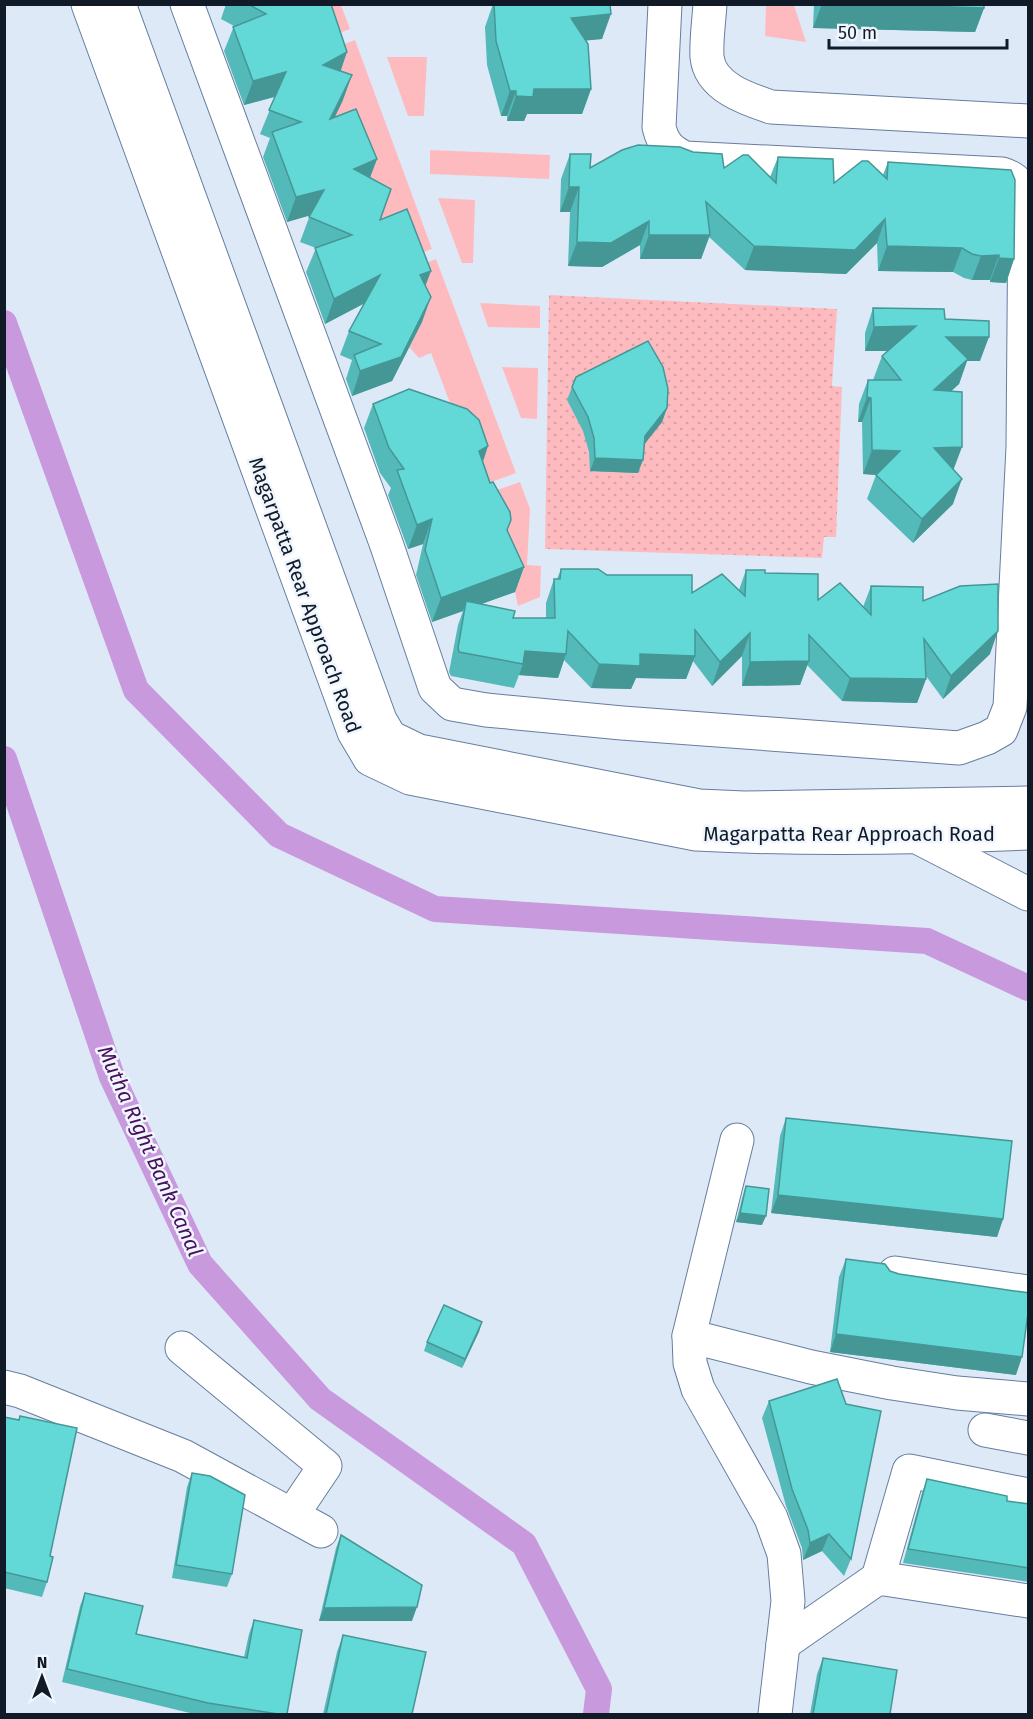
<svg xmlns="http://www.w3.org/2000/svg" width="1033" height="1719" font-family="'Fira Sans',sans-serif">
<defs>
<pattern id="park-dots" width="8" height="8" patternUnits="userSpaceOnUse" patternTransform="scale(1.5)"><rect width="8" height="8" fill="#febbbf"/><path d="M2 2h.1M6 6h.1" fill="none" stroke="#d9a0a4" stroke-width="1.8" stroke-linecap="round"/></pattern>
</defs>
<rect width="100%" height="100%" fill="#dee9f8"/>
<g fill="#febbbf">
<polygon points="298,5 341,5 350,29 316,42"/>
<polygon points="766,5 794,5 806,42 765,36"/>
<polygon points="355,40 432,249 387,266 386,238 337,137 320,53"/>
<polygon points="387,57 427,57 424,116 408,116"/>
<polygon points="430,150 550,155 549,179 430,174"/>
<polygon points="438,198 475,200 473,263 462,263"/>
<polygon points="436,259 516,473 474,488 438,410 450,403 431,353 419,358 409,347 422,322 391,277"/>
<polygon points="480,303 540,306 540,328 488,327"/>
<polygon points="502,367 538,368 537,419 521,418"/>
<polygon points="520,482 530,509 527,565 541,566 540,597 518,606 515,592 477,497"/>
</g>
<polygon fill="url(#park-dots)" points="549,295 837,309 832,386 842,387 836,537 824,537 822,558 545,549"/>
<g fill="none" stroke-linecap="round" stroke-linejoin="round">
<g stroke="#c89add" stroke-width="26">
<polyline points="4,323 136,690 279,835 435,909 927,941 1028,988"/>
<polyline points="4,759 112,1077 200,1264 320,1399 524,1544 599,1689 596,1714"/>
</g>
<defs>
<g id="minor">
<path d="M 88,4 L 354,732 L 370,759 L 410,778 L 696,834 C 807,840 918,838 1028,833"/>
<polyline points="119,4 380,720 390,737 419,751 699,806 744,808 1028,803"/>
<path d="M 187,4 L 386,543 L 435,688 L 452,704 L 486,710 L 622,723 L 959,748 L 987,738 L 1001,730 L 1010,707 L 1023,447 L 1025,202 C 1021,186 1018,179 1002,174 L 685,158 C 670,151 663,144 659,127 L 665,4"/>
<path d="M 710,4 C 709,21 706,40 707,57 C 710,87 747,99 771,107 L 1028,121"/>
<polyline points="921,839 1028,894"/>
<polyline points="737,1140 689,1336 690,1363 698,1389 771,1518 784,1554 788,1601 775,1714"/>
<polyline points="895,1273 1028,1292"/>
<polyline points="689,1336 811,1367 892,1383 957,1393 1028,1399"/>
<polyline points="182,1348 325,1466 292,1515"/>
<polyline points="4,1387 20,1391 183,1456 321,1531"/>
<polyline points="985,1430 1028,1438"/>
<polyline points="878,1578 909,1471 1028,1495"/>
<polyline points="783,1644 878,1578 1028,1601"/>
</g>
</defs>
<use href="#minor" stroke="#657e9e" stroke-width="35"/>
<use href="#minor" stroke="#fff" stroke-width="33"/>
</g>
<g fill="#54bab9">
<polygon points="226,4 331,4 340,71 343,100 334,118 377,159 370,177 380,220 431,271 425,285 422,322 392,381 352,396 346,379 352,360 340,355 349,331 364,303 325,324 306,272 316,248 300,242 310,215 287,222 263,157 270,138 260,134 275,97 244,105 224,51 234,26 221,19"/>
<polygon points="493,4 610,4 602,39 585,40 591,89 582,114 527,114 524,121 507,121 507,116 501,116 487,65 485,27"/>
<polygon points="814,4 984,4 984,8 975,32 813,28"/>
<polygon points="570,154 590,168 724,168 770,177 778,157 834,183 883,175 888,162 1014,259 1006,283 990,282 990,280 972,280 964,278 953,272 878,271 877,243 846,274 745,270 709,237 701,259 640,259 640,245 602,267 568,266 570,212 560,212 561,179"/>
<polygon points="873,308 945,319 980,361 967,361 959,384 951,391 954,470 953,504 913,543 867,499 876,475 863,474 862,422 858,422 859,404 868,380 873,380 882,356 888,351 865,351 865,333"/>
<polygon points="576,377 667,408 662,422 644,444 638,473 590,471 589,452 583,431 567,400"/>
<polygon points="373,404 483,462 507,530 524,567 515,592 481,604 513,618 546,618 546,603 554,579 557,579 561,569 607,575 692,593 739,590 746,570 765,573 818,600 863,607 871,586 923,601 990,654 943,699 926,676 926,679 917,703 842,701 807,665 800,685 742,686 742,656 712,686 693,661 686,679 636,678 631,689 591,688 564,660 558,678 519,675 514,688 451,676 449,672 458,625 463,611 432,622 416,575 423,544 408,549 388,495 391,488 380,473 364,428"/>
<polygon points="786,1118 1003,1219 997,1237 771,1213 780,1136"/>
<polygon points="746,1186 762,1225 736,1222 743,1195"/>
<polygon points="846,1259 890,1271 1016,1375 830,1352 839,1277"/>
<polygon points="482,1322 462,1368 424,1351 427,1342"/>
<polygon points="769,1401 851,1559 844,1576 822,1551 803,1560 802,1548 786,1506 762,1418"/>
<polygon points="20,1416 50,1556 47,1582 42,1597 4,1588 4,1417 19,1420"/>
<polygon points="192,1473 232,1574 227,1587 172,1578 187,1487"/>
<polygon points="927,1479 1007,1501 1029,1504 1029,1582 903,1563 922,1493"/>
<polygon points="341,1535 412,1621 319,1621 336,1548"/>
<polygon points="85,1593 136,1634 244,1657 249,1634 254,1620 287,1714 194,1714 62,1682 80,1606"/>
<polygon points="343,1635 412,1714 323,1714 337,1652"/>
<polygon points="823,1658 890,1714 810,1714 817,1674"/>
</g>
<g fill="#459796">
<polygon points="822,4 868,4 984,8 975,32 813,28"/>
<polygon points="611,14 602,39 562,43 571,18"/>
<polygon points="347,52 339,76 323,65"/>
<polygon points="286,72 277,96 244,105 253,81"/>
<polygon points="352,75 343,100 322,144 330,119"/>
<polygon points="534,89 591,89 582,114 527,114 524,121 507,121 516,96"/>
<polygon points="510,91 516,91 507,116 501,116"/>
<polygon points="377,159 368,183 354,169"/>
<polygon points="569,187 579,187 570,212 560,212"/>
<polygon points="324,190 315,214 287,222 296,197"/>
<polygon points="885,219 877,243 846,274 745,270 754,246"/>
<polygon points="649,221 640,245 602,267 568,266 577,242"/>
<polygon points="649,235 710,235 701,259 640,259"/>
<polygon points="887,246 962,248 953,272 878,271"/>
<polygon points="999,255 990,280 972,280 981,256"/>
<polygon points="999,258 1014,259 1006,283 990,282"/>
<polygon points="431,271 422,295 420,275"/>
<polygon points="380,275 371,300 325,324 334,299"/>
<polygon points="431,297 422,322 392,381 352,396 360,371"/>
<polygon points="916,326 907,351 865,351 874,327"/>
<polygon points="946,337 989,337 980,361 967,361 959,384 925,415"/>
<polygon points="867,397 871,398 862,422 858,422"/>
<polygon points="667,408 662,422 640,450 645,436"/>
<polygon points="488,446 480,471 479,451"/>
<polygon points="962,447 953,471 934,448"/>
<polygon points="872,450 900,451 891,476 863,474"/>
<polygon points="595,458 643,460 638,473 590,471"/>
<polygon points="962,479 953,504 913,543 922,519"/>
<polygon points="432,519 423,544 408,549 417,525"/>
<polygon points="524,567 515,592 465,610 466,601 463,611 432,622 441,598"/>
<polygon points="998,631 990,654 943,699 951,676"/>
<polygon points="750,633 742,656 712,686 720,662"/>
<polygon points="525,651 566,654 558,678 519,675 523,664"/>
<polygon points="640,654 695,656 686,679 636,678 631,689 591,688 599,664"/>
<polygon points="809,661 800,685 742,686 750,662"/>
<polygon points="850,678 926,679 917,703 842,701"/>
<polygon points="778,1195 1003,1219 997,1237 771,1213"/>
<polygon points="740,1213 766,1216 762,1225 736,1222"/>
<polygon points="482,1322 479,1332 462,1368 465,1359"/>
<polygon points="836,1334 1022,1357 1016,1375 830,1352"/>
<polygon points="829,1534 822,1551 803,1560 810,1543"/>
<polygon points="417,1607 412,1621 319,1621 324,1608"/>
</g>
<g fill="#62d8d7" stroke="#459796" stroke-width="1.5">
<polygon points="248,4 331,4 347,52 323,65 352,75 330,119 356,109 377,159 354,169 391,189 380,220 407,209 431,271 420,275 431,297 401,357 360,371 354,355 381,344 349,331 380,275 334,299 315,248 352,235 309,217 324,190 296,197 272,132 301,122 269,110 286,72 253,81 233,27 266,14"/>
<polygon points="494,4 610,4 611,14 571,18 588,44 591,89 534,89 533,97 516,96 516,91 510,91 496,41"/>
<polygon points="868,4 984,4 984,8"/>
<polygon points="638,145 680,147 693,152 722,154 724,168 743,155 748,155 776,183 778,157 833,159 834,183 862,161 868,161 887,179 888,162 1011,170 1015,180 1014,259 999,258 999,255 981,256 972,254 962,248 887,246 885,219 855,250 754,246 706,202 710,235 649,235 649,221 611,243 577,242 579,187 569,187 570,154 591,154 590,168 622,150"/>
<polygon points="873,308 944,309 945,319 989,321 989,337 946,337 968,359 934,390 962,392 962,447 934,448 962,479 922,519 876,475 900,451 872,450 871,398 867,397 868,380 901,380 882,356 916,326 874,327"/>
<polygon points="648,341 663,367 668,389 667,408 645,436 643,460 595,458 594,438 588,417 572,387 576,377"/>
<polygon points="409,389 467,409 479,420 488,446 479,451 490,483 493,482 510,512 511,520 507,530 524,567 441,598 425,550 432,519 417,525 397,470 404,469 389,448 373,404"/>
<polygon points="561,569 598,569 607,575 692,575 692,593 722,574 745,596 746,570 765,570 765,573 818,574 818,600 840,583 871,615 871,586 923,587 923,601 960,586 998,584 998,631 951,676 924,639 926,679 850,678 809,635 809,661 750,662 750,633 720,662 695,630 695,656 640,654 640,666 599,664 568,631 566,654 525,651 523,664 459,652 458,648 466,601 515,611 513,618 555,618 554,579 560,579"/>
<polygon points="786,1118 1012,1141 1003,1219 778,1195"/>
<polygon points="746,1186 769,1189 766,1216 740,1213"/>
<polygon points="846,1259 885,1264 890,1271 899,1274 1029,1293 1029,1306 1022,1357 836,1334"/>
<polygon points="444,1305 482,1322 465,1359 427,1342"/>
<polygon points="837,1379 846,1404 881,1411 851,1559 829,1534 810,1543 808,1530 792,1489 769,1401"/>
<polygon points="20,1416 77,1428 50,1556 53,1557 47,1582 4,1572 4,1417 19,1420"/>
<polygon points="192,1473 210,1476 245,1495 232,1574 176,1565"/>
<polygon points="927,1479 1007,1496 1007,1501 1029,1504 1029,1568 908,1549"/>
<polygon points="341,1535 422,1585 417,1607 324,1608"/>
<polygon points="85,1593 143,1606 136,1634 247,1658 254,1620 302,1630 287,1714 278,1714 208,1703 67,1669"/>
<polygon points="343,1635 426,1652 412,1714 326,1714"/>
<polygon points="823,1658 897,1670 890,1714 813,1714"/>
</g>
<g text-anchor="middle" stroke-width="5" stroke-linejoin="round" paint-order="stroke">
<g font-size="20" fill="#111b28" stroke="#f0f6fd">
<text transform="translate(305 595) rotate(70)" y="7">Magarpatta Rear Approach Road</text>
<text x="849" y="841">Magarpatta Rear Approach Road</text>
</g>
<g font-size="21" font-style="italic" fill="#490d5e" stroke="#f0f6fd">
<text transform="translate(150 1151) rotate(66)" y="7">Mutha Right Bank Canal</text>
</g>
</g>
<rect width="1033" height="1719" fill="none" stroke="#111b28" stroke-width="12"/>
<g transform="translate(42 1677)" stroke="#f0f6fd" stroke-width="4.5" paint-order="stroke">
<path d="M0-4.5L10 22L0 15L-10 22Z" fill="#111b28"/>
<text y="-9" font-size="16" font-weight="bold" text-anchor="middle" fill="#111b28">N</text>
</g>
<path d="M829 39v9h178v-9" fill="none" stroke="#111b28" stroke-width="3"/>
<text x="838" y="39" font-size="18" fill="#111b28" stroke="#f0f6fd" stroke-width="4.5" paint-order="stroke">50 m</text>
</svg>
